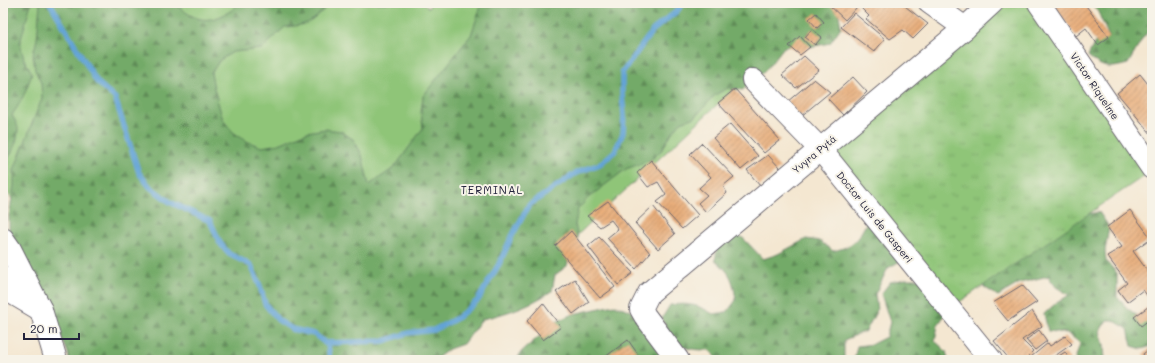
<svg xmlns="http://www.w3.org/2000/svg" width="1155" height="363" font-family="Mali,sans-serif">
<defs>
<pattern id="forest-firs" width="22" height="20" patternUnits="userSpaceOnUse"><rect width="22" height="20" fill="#73aa68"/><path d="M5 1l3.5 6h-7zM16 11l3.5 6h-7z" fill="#5e8a57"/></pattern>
<pattern id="park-tufts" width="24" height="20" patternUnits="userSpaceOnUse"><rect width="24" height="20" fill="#8fc578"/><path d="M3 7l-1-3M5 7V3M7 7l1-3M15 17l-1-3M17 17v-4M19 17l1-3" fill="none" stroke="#7ba969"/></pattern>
<pattern id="building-hatch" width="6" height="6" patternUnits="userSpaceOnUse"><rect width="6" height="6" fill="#e8ad7a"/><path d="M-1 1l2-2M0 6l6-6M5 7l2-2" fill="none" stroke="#bc8c65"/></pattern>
</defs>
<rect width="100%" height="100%" fill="#f7f3e8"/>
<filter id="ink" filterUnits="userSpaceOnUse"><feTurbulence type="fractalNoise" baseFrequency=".025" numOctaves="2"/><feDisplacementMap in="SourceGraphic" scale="8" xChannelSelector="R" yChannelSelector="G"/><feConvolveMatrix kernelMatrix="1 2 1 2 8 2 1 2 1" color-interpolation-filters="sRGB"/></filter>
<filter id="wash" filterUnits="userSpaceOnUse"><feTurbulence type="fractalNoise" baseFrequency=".012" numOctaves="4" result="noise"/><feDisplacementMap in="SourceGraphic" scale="16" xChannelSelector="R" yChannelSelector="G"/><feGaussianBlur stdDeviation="0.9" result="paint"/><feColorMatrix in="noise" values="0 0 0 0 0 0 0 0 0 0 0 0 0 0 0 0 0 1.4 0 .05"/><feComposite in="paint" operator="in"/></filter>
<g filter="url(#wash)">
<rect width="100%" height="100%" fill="#f4e7d1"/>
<polygon fill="#8fc578" stroke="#58745a" points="3,3 423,3 429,8 430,3 826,3 513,295 435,360 144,360 3,188"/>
<g fill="url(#forest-firs)" stroke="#4a6652">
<path d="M 3,3 L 31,3 L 20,43 L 24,59 L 32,73 C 27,89 22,101 12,115 C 14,119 18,125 18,129 C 18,142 11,156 3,165 Z"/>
<path d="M 40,3 L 174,3 C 191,17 202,25 223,15 C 230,11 234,10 238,3 L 330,3 C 313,21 311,25 285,27 L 262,49 L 233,52 L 220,60 L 211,73 L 214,88 L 223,120 L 233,132 L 246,141 L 262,147 L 279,144 L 307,132 L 325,129 L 341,131 L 354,140 L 362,155 L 369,185 L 394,168 L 423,128 L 421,112 L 423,96 L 471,35 L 482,3 L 837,3 L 841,27 L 830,43 L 810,47 L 803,44 L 784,47 L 765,71 L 753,80 L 743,90 L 728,88 L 715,95 L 695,117 L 681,122 L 671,134 L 662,150 L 651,160 L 626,169 L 588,198 L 578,209 L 575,224 L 578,238 L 570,252 L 567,266 L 555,275 L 552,291 C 531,305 506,314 482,319 L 463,344 L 449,349 L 437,358 L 437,360 L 69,360 L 68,353 L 56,326 L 19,262 L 9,230 L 9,215 L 14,186 L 14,170 L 42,98 L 41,83 L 35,70 L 33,54 L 37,39 Z"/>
<path d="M 1091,3 L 1152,3 L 1152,27 L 1143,38 L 1128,64 C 1108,69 1103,69 1088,56 L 1095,42 L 1109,37 L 1098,12 Z"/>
<path d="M 862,209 L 902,260 L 888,268 L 875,294 L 877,310 L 866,331 L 844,340 L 844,360 L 719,360 L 709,350 C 679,350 673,345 662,318 L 670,305 C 689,303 697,304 713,314 L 727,312 L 736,300 C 733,280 731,273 715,260 L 718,242 L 729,232 L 743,238 L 763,259 L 778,254 L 806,239 L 820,241 L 833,251 C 853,246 856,242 866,224 Z"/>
<polygon points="1099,212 1109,227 1105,251 1106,261 1117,273 1117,297 1127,308 1139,317 1152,314 1152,346 1142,349 1132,346 1128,329 1113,320 1107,320 1100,331 1104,345 1105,360 1075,360 1080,343 1067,333 1048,331 1044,314 1055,304 1069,295 1056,287 1048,276 1020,283 998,296 984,287 979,271 1040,240 1065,230 1082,215"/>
<polygon points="906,279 922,279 946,313 938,325 935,341 946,351 948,360 854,360 857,346 872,344 886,337 890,322 881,294 890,282"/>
<polygon points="614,305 630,310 641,321 665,360 517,360 521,352 557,321 573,314"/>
</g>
<polygon fill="url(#park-tufts)" stroke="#58745a" points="1002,3 1034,3 1150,172 955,305 830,155"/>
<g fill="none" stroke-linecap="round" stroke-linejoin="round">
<g stroke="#62a3d5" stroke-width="5.5">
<polyline points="50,3 97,82 115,98 139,173 150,187 170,202 210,221 220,243 229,254 251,265 260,286 265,304 278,320 292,329 314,334 328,345 330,360"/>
<polyline points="325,343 384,341 408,333 434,330 457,318 478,300 499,264 511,238 529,205 576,173 600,164 615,151 623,133 624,115 622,95 622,73 653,30 677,11 683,3"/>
</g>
</g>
<g id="blocks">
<g fill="url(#building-hatch)">
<polygon points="829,3 856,3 858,6 845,20 828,4"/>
<polygon points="862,3 901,3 928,24 913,39 903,30 890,39 866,19 869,16 859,6"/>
<polygon points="1051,3 1084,3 1109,37 1098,45 1086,28 1076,36"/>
<polygon points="816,13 824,22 817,28 809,19"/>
<polygon points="854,13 885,39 874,52 841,27"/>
<polygon points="812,29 822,37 815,45 805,37"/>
<polygon points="800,36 810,47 800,55 789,46"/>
<polygon points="804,56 819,70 796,88 782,75"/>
<polygon points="1140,74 1152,89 1152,97 1149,100 1152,104 1152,135 1117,93"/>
<polygon points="853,77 867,92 843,115 828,99"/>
<polygon points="814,79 830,92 800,117 787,102"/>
<polygon points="735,89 780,140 764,153 718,103"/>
<polygon points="730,124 758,156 741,170 713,138"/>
<polygon points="702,143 734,177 723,186 727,193 706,212 698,203 707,195 699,188 711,177 690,154"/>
<polygon points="768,155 780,168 760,186 747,170"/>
<polygon points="651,160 698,215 682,229 657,202 666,195 658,182 648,187 637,173"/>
<polygon points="608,201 650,253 636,269 607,238 618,229 611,220 600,227 587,216"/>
<polygon points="653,206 675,234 658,249 635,223"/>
<polygon points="1130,210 1151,238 1133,251 1149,273 1152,271 1152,296 1149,298 1143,290 1127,302 1118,290 1127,283 1107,256 1122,247 1107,227"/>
<polygon points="571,231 615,287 600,298 555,246"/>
<polygon points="599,237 633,273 618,285 588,246"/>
<polygon points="575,279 589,302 573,314 556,292"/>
<polygon points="1022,285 1037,302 1008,321 993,303"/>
<polygon points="543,303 561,327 543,340 527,321"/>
<polygon points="1152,304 1152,320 1150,319 1141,326 1134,317"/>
<polygon points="1032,311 1042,326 1022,340 1033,351 1024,360 1010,360 994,341"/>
<polygon points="1039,330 1047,341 1035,350 1026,340"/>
<polygon points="1065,336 1072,344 1049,360 1034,360 1031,357 1048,343 1050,346"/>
<polygon points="628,340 642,360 601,360"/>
<polygon points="1152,347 1152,360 1147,360 1143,354"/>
<polygon points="1065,352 1070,360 1053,360"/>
</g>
</g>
</g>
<g filter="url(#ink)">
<use href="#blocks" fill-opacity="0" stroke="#6c6770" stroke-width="1"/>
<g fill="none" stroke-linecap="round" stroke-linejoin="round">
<defs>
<g id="minor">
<polyline points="930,3 965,28"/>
<polyline points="1039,3 1152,168"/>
<polyline points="753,80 820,149 991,360"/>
<polyline points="3,239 10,249 41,310 56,360"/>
<polyline points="3,278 14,294 41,310"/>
<polyline points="678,360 645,316 641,309 649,293 965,28 992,3"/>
</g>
</defs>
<use href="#minor" stroke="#6c6770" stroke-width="24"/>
<use href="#minor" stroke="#fff" stroke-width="22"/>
</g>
</g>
<g text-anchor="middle" stroke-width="4" stroke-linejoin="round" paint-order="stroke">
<g font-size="10" fill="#22223b" stroke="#f7f3e8">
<text transform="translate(1095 86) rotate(56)" y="4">Victor Riquelme</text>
<text transform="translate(814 154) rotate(-40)" y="4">Yvyra Pytá</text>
<text transform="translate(875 217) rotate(51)" y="4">Doctor Luis de Gasperi</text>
</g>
<g font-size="11" letter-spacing="1" fill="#22223b" stroke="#f7f3e8">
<text x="492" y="194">TERMINAL</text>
</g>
</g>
<rect width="1155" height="363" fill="none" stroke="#f7f3e8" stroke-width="16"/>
<path d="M24 333v6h55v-6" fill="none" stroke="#22223b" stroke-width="2"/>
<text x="30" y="333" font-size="12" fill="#22223b" stroke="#f7f3e8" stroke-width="3" paint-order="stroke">20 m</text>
</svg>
